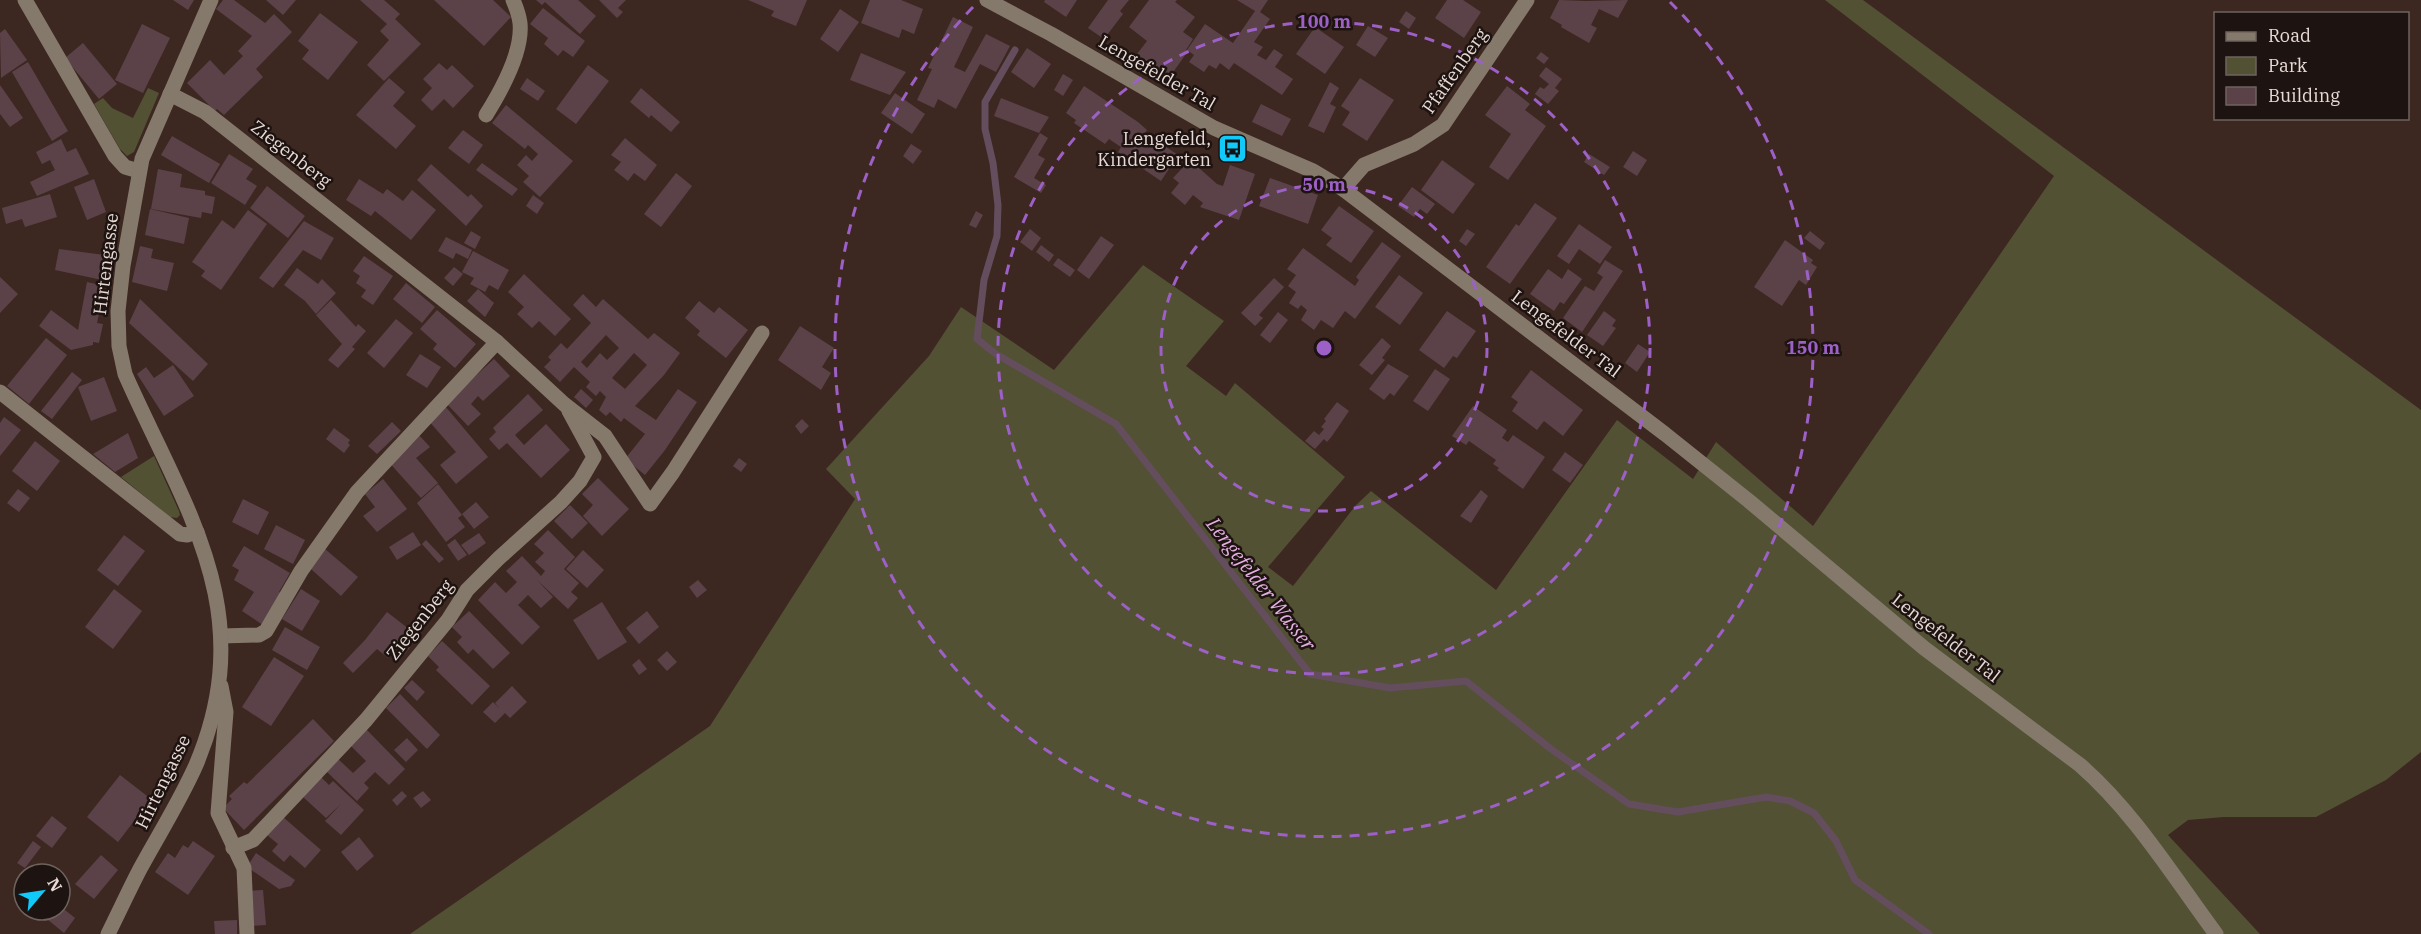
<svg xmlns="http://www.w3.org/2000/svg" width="2421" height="934" font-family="'IBM Plex Serif',serif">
<rect width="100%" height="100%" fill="#3d2721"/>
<g fill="#525133">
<polygon points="1825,0 1863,0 2421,410 2421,752 2386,780 2316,817 2224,817 2188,820 2168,835 2260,934 410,934 710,726 855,499 826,469 929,356 961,307 1054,370 1143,265 1224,321 1186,366 1226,396 1235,383 1345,477 1268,567 1293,586 1356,505 1371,491 1496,590 1617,420 1693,479 1716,442 1813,526 2054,176"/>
<polygon points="148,88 159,93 134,152 127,156 120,149 94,104 103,98 112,108 133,118"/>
<polygon points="154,456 179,511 180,515 177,518 170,517 121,477"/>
</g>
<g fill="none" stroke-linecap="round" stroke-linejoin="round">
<polyline stroke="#644e5e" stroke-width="7" points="1015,50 985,102 985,129 993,163 998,205 997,236 984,280 977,339 996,354 1116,424 1310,674 1390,688 1466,681 1551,749 1629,804 1678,812 1766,797 1790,801 1814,813 1836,841 1855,880 1929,934"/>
</g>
<g fill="#5b4248" fill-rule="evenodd">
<polygon points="173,0 194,0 188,10"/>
<polygon points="223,0 234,0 265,23 274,14 292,32 256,69 263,77 224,115 217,109 215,111 187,83 210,60 224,75 243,56 238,51 252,36 216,9"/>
<polygon points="266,0 296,0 283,15"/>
<polygon points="360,0 384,0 400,14 395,19 421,44 384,81 367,65 389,40 380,31 387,24"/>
<polygon points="434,0 493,0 511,17 484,46"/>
<polygon points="536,0 578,0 596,16 580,34 545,2 542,5"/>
<polygon points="599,0 626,0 618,8 623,12 617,18"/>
<polygon points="748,0 807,0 796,26 771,16 774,11"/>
<polygon points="870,0 901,0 923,9 914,34 902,29 899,38 861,23"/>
<polygon points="1045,0 1077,0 1066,17 1044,2"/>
<polygon points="1108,0 1129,0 1120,11 1123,14 1104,39 1088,28"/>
<polygon points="1149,0 1177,0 1175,2 1195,17 1183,32 1193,39 1186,50 1188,51 1169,78 1134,58 1147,41 1129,27"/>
<polygon points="1237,0 1268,0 1260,12 1270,19 1254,42 1263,47 1257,55 1266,60 1274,49 1283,55 1275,67 1293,79 1282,95 1234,63 1229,70 1220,63 1216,69 1209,65 1204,72 1189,62 1194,55 1187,50 1205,24 1233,43 1255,11"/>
<polygon points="1447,0 1463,0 1481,12 1464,38 1435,18"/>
<polygon points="1559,0 1586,1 1628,0 1618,18 1599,9 1591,25 1597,28 1589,43 1561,27 1562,25 1550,18"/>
<polygon points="543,8 585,41 573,57 563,50 558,56 544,44 548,38 530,24"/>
<polygon points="840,9 859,22 838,52 820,39"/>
<polygon points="1406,11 1416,18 1409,29 1399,22"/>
<polygon points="320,13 358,42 328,80 302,59 309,50 298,41"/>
<polygon points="953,17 973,27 954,67 965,72 986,34 1010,46 996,72 980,64 956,109 938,99 934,108 917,100 932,69 928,68"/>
<polygon points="142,24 170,38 143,93 115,80"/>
<polygon points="1368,26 1388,38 1375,57 1356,45"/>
<polygon points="1315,27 1344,47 1325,74 1296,54"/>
<polygon points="5,29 27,60 1,78 0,33"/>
<polygon points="83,43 117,84 99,99 65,58"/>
<polygon points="1027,48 1051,64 1034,88 1011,72"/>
<polygon points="1541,52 1549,58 1544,64 1536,58"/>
<polygon points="861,53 906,72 890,95 850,80"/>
<polygon points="28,62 68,131 52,141 12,72"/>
<polygon points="439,63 447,70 452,65 474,86 453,108 444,99 432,111 421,100 432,88 423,79"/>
<polygon points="588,65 609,81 576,124 556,109"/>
<polygon points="1546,67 1562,79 1555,88 1559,91 1548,104 1535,94 1540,87 1544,89 1549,84 1539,76"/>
<polygon points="1063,74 1073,80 1063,96 1054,90"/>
<polygon points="389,78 405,92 393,106 416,126 396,149 356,115"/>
<polygon points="527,78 545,91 538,101 520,89"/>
<polygon points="1360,78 1394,100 1367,141 1342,125 1350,112 1341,106"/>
<polygon points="1330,82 1339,88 1330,104 1336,107 1324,133 1308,126"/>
<polygon points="0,85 23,118 10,127 0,114"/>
<polygon points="1084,86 1138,122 1147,130 1145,133 1178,155 1161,181 1118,152 1121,147 1109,139 1105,144 1074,123 1076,120 1066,113"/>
<polygon points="1507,86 1530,104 1525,110 1546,126 1508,180 1489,167 1511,134 1485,115"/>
<polygon points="641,88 680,122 671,132 651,115 649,118 630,102"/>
<polygon points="895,93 925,114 912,134 881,113"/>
<polygon points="1001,98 1049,117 1039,133 994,116"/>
<polygon points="1261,104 1291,119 1282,136 1252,122"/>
<polygon points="506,105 573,161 540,197 523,182 529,176 517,165 526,155 532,161 538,154 528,145 525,149 492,123"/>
<polygon points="463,130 483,145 469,164 448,148"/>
<polygon points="1040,133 1048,138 1038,155 1045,159 1034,178 1046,185 1041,193 1014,177"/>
<polygon points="172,136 220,164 209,183 161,155"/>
<polygon points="625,138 657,165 645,181 634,173 628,181 614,170 621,162 611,155"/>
<polygon points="61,139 67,152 76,148 89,174 37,196 30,182 55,170 50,160 42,164 36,152"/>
<polygon points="911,144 922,151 913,164 903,156"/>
<polygon points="1633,151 1647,160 1637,176 1623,167"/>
<polygon points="229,154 253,169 246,179 257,186 245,205 211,183"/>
<polygon points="1589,154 1610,167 1604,175 1584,162"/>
<polygon points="1190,160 1217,184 1223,186 1230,165 1255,174 1239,220 1200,207 1203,203 1193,195 1185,205 1171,193 1179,183 1173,178"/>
<polygon points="1442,160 1475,184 1453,214 1421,190"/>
<polygon points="482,163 518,189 512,196 476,170"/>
<polygon points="431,164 468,197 471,194 483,206 466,226 417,180"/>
<polygon points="158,169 182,174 180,187 205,191 205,195 215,197 212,214 202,212 201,218 151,209"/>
<polygon points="676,173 692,186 661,227 644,214"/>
<polygon points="1270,178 1318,195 1308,224 1259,206"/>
<polygon points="94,179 106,212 87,220 74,187"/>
<polygon points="359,179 383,194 387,189 403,201 412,190 436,210 411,240 375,211 371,216 346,200"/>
<polygon points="267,186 305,216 288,238 250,208"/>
<polygon points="1412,187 1435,204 1427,214 1420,209 1414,217 1398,206"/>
<polygon points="50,194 57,217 25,227 22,219 6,224 2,208"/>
<polygon points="533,195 544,203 537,214 526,206"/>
<polygon points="1535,203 1557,218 1510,284 1486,267 1516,224 1519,226"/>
<polygon points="1339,206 1374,231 1351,263 1326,245 1332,238 1321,230"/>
<polygon points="150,209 189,218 184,244 145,235"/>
<polygon points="248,210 267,224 221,290 201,276 205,271 192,262 222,220 234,229"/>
<polygon points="976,211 983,215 976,228 969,225"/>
<polygon points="304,221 334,238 321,260 303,250 273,288 259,278"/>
<polygon points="1579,224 1612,247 1600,264 1579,249 1569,264 1557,256"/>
<polygon points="1030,229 1041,238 1032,251 1020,242"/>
<polygon points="1467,229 1475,234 1466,246 1459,241"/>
<polygon points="471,231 481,237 475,249 464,243"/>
<polygon points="1810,231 1825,243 1820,250 1804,238"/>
<polygon points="1101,236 1114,245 1089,279 1077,270"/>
<polygon points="446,237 472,250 468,259 456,253 453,259 438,251"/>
<polygon points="1785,240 1813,260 1811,263 1817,267 1806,285 1799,280 1782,306 1754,287"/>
<polygon points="1382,242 1401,256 1355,319 1345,311 1333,328 1321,320 1314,330 1301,320 1307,310 1301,305 1298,309 1289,303 1296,292 1288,286 1296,275 1287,269 1303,248 1355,286 1359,280 1356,277"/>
<polygon points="1041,245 1054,255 1049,262 1036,252"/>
<polygon points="140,246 153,249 151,258 174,263 167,291 132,282"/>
<polygon points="59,249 112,256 107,281 55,270"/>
<polygon points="473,251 509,270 498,290 489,285 485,292 470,284 474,278 462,272"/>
<polygon points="364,256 393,276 373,305 361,297 366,290 356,283 360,276 353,271"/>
<polygon points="1058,258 1075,270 1070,277 1053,265"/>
<polygon points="1605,260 1623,271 1582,332 1563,318 1585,286 1594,291 1603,277 1597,273"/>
<polygon points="454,267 463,274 453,286 444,278"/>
<polygon points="297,268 318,284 322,279 336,293 316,314 305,301 284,285"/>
<polygon points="1548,269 1562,279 1568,269 1582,279 1564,304 1560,302 1554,311 1530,294"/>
<polygon points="524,274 571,319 555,336 539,321 532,328 517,314 524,307 508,292"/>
<polygon points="1399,275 1423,293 1400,325 1375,307"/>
<polygon points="0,277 18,294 0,313"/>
<polygon points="1274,278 1284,287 1259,315 1263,318 1255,326 1241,313"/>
<polygon points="87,282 105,286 97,323 103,324 99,343 93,342 93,345 71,350 39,326 51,310 78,330"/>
<polygon points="406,283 435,307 422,323 393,299"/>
<polygon points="478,289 494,303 485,317 467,301"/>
<path d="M 583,294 L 596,307 L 603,299 L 648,339 L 654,333 L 680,353 L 664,375 L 635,406 L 656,420 L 678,389 L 697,402 L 665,450 L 645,475 L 625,459 L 645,434 L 624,418 L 621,422 L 610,412 L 606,416 L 599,410 L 606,397 L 600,391 L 596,396 L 586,387 L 590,382 L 574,367 L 560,382 L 544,367 L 551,360 L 548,357 L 561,343 L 567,349 L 591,323 L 573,305 ZM 606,335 L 619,348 L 607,360 L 600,353 L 587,368 L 581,362 ZM 634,353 L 647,365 L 625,389 L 612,378 Z"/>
<polygon points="140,299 208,364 193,381 129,323"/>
<polygon points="331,300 356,327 358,324 366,331 352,347 355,349 338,368 328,360 342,344 316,315"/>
<polygon points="699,301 714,313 719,307 748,330 726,358 697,335 700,331 685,318"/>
<polygon points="437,310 476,344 455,368 433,349 437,344 420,329"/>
<polygon points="1447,311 1476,331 1457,358 1453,356 1444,368 1419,350"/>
<polygon points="1604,311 1616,320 1612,326 1616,328 1603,346 1587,335"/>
<polygon points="1278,312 1288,320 1270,343 1260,335"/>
<polygon points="396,319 413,333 384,368 367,353"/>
<polygon points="800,326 834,348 822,367 831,373 821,390 778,360"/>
<polygon points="46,338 67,355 29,404 7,386"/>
<polygon points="1382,338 1391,346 1382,358 1385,360 1372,375 1359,365"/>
<polygon points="1638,344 1650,352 1637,372 1625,363"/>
<polygon points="420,354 441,367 427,388 406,375"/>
<polygon points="494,359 510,376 483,401 478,396 471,404 481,414 468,426 446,403"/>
<polygon points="1388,364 1409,376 1394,396 1390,393 1384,400 1369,389"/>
<polygon points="173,365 194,396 164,416 137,374 146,367 154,378"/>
<polygon points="1435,369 1450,379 1428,411 1413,401"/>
<polygon points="1531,370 1583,410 1563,436 1544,421 1537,430 1512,411 1518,402 1511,397"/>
<polygon points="72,372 82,380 52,419 41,411"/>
<polygon points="104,377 117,411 91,421 78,387"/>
<polygon points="581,389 593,400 586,408 574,397"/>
<polygon points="528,394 543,410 515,435 524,445 546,424 570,450 541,478 507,443 499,450 489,439 496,432 493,428"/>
<polygon points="1337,402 1349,411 1332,436 1327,442 1324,439 1315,449 1305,441 1314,431 1319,435 1324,429 1321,427 1326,421 1324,419"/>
<polygon points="445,406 488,457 456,484 440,465 456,452 428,420"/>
<polygon points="1473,406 1507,430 1502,438 1508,442 1513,435 1545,457 1523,489 1497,470 1499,468 1493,464 1496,460 1469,441 1466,445 1452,436"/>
<polygon points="4,417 21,430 0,456 0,423"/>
<polygon points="802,419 809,426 801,434 795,426"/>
<polygon points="392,422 401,431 377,454 368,446"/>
<polygon points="334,428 350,440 348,443 350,445 344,453 326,439"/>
<polygon points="128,433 138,458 115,472 93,454"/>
<polygon points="417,433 430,447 416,458 438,483 421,498 387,460"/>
<polygon points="35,441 60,461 37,491 12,471"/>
<polygon points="1565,452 1583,465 1570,483 1552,470"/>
<polygon points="739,458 747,464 741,472 733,466"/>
<polygon points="598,478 629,509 602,536 583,516 593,505 582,494"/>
<polygon points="383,479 407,509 377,532 363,516 375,507 365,494"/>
<polygon points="438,484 462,515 458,518 465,527 446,542 417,503"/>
<polygon points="18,489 30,498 19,512 7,503"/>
<polygon points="1481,490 1488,496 1471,523 1460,516"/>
<polygon points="243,499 269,512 258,535 232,522"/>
<polygon points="476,502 489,517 474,529 462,514"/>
<polygon points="570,505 588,523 572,539 554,521"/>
<polygon points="276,525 305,540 293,564 264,549"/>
<polygon points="548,530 575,557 564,569 579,583 571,592 578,598 568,609 537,580 553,597 541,608 528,595 518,605 540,627 522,645 478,600 495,582 506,593 517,582 506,571 522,556 541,576 545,571 535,562 544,553 534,544"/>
<polygon points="413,532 421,545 397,560 389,547"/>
<polygon points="479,533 486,543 469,555 461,545"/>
<polygon points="124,535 145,551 118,586 97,570"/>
<polygon points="455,539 467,555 458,561 447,545"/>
<polygon points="426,540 444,559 439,563 422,544"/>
<polygon points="244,546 290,573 279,592 282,594 263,625 242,611 254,592 234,580 239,570 232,566"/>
<polygon points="325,549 358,577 341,596 311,569"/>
<polygon points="583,550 604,570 587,588 566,569"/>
<polygon points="698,580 707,590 697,598 689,587"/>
<polygon points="114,589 142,611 113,649 85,627"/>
<polygon points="301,589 320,601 302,631 282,619"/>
<polygon points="602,602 627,642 598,660 573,620"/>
<polygon points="469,611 510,653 493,669 473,649 468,654 457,642 462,637 452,627"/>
<polygon points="647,611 659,627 639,644 626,628"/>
<polygon points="387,612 418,636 405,654 396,647 388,658 377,649 353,673 343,663 365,640"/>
<polygon points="285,627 320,647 307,670 272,650"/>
<polygon points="442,641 490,686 472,705 436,670 439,667 428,656"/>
<polygon points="667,651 677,662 667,671 657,660"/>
<polygon points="274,657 304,676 271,726 242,707"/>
<polygon points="639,659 647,669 639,675 632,665"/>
<polygon points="412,680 425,692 417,701 404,688"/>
<polygon points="512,686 527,702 510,718 505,713 495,723 483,712 493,702 499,708 495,703"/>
<polygon points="400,694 440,735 427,749 386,708"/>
<polygon points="313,719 334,741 244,830 223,808 232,799 229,796 244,782 247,784"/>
<polygon points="366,729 405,769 389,785 375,772 364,783 369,788 357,801 325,770 337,758 353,773 366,761 350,745"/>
<polygon points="407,738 418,750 406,762 394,750"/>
<polygon points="120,775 151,799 118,842 87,817"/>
<polygon points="320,776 329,785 333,781 364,810 341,835 325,821 341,804 326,818 302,796"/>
<polygon points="402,791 407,796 397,806 392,800"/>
<polygon points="423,791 431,800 421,808 413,798"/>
<polygon points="52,816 67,828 52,848 36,836"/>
<polygon points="283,817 321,850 305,868 290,855 284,862 272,851 278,844 267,835"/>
<polygon points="359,837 374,856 357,871 341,852"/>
<polygon points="33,841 41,847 25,868 17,863"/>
<polygon points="193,841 215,856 188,895 155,872 168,853 175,858 183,845 188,848"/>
<polygon points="256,853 295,880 291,886 279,889 247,867"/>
<polygon points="101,855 118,870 94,899 75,884"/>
<polygon points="263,890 266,925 251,926 248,891"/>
<polygon points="60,906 75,918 64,933 36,910 60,910"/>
<polygon points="237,920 237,934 215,934 214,921"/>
</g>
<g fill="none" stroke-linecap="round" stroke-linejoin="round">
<g stroke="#85796b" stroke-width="15">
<polyline points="25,0 115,156 125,167 139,171"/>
<path d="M 987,0 L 1051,34 L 1214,128 L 1313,171 L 1343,189 L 1665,434 L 1749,501 L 1924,648 L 2080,765 C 2134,812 2173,876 2216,934"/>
<polyline points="170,94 205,112 497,342 564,404 605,436 650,504 673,472 762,333"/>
<path d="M 486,115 C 501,91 523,52 520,23 C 519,15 516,7 513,0"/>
<polyline points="1343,189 1364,165 1414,144 1443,125 1527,0"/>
<polyline points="0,392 180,534 187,535 197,532"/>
<polyline points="221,636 259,635 266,631 301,571 357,492 497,342"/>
<polyline points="221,686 226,712 218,813 244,868 247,934"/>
<polyline points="233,848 253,840 366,720 448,620 467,590 499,558 561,502 580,481 594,457 569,411"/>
<path d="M 108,934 C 119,912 129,890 140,869 C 159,834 180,801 196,765 C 261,611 185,510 125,374 L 119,346 L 118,311 L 123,266 L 142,159 L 211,0"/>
</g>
</g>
<g fill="none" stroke="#9c60c6" stroke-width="3" stroke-dasharray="10 8">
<circle cx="1324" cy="348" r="163"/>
<circle cx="1324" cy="348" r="326"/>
<path d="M1670 2A489 489 0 1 1 978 2"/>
</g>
<defs>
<symbol id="bus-square" viewBox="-11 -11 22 22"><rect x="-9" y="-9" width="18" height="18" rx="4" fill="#10cafa" stroke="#1d1310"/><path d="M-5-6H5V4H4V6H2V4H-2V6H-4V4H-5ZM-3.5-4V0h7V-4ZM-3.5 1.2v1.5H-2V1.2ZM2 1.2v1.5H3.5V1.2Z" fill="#111"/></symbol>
</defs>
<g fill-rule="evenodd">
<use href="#bus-square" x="1216" y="132" width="33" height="33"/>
</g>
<g text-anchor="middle" stroke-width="5" stroke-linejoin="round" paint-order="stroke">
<g font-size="18" fill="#e9dad6" stroke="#1d1310">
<text transform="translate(1455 71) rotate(-55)" y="6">Pfaffenberg</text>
<text transform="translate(1157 73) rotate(30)" y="6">Lengefelder Tal</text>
<text transform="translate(291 154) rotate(38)" y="6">Ziegenberg</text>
<text transform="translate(106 264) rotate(-83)" y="6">Hirtengasse</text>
<text transform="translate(1566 334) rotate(37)" y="6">Lengefelder Tal</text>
<text transform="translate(420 620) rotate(-52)" y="6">Ziegenberg</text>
<text transform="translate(1946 638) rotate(38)" y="6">Lengefelder Tal</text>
<text transform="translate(163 782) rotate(-64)" y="6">Hirtengasse</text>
</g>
<g font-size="18" fill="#e9dad6" stroke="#1d1310" text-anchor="end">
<text x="1211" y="145">Lengefeld,<tspan x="1211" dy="21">Kindergarten</tspan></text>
</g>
<g font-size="20" font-style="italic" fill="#e4b0e1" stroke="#1d1310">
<text transform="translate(1261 584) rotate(52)" y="7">Lengefelder Wasser</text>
</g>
</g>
<circle cx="1324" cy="348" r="9" fill="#9c60c6" stroke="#1d1310" stroke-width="3"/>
<g font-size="18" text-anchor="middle" font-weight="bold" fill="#9c60c6" stroke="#1d1310" stroke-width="5" stroke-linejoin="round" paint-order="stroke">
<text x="1324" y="28">100 m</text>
<text x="1324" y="191">50 m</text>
<text x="1813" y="354">150 m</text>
</g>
<rect x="2214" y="12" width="195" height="108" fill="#1d1310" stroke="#6f635f" stroke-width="1.5"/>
<rect x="2226" y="32" width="30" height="9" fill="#85796b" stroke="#6f635f" stroke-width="1.5"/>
<text x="2268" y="42" font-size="18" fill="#e9dad6">Road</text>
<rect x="2226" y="57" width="30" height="18" fill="#525133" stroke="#6f635f" stroke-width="1.5"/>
<text x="2268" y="72" font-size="18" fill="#e9dad6">Park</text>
<rect x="2226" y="87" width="30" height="18" fill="#5b4248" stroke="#6f635f" stroke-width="1.5"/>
<text x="2268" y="102" font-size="18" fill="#e9dad6">Building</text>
<g transform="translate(42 892) rotate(61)"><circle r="28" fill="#1d1310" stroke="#6f635f" stroke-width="1.5"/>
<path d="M0-4.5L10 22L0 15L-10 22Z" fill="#10cafa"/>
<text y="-9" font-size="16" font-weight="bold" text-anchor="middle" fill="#e9dad6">N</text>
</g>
</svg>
